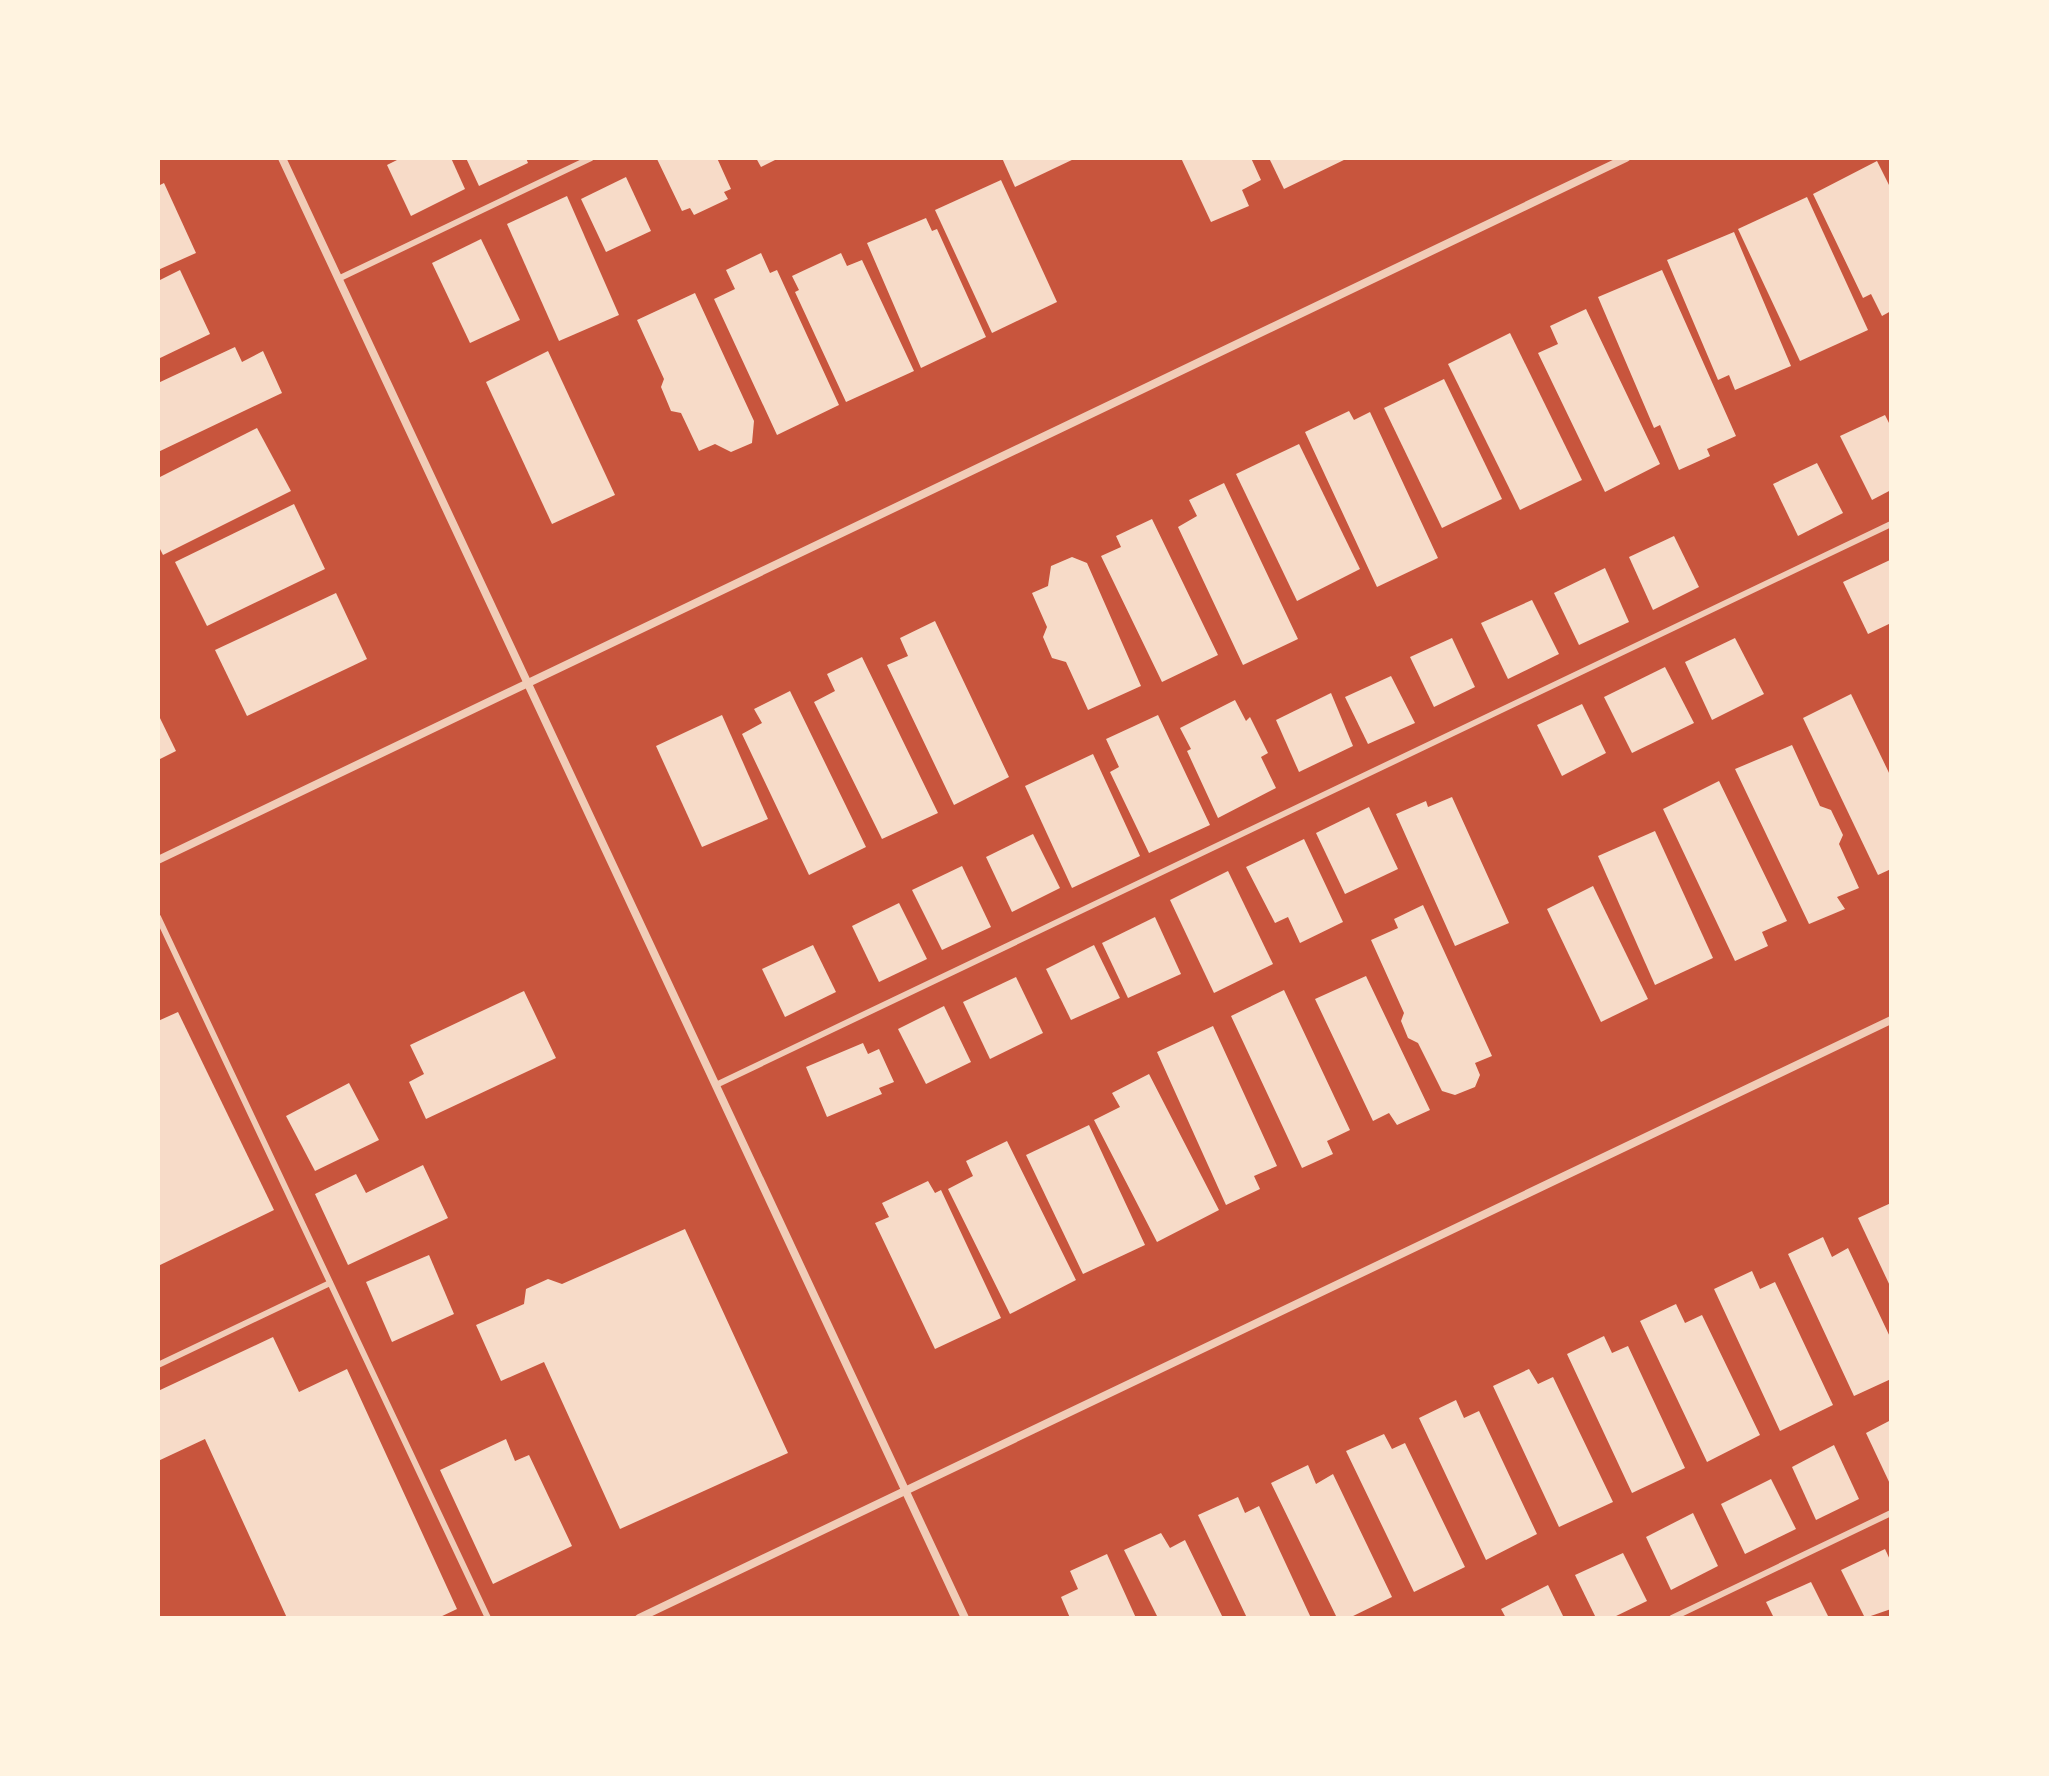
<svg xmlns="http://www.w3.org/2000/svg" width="2049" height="1776" font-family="'IBM Plex Serif',serif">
<rect width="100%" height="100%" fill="#c8553d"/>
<g fill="#f7dbc8">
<polygon points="401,158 451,158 465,189 411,216 387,165"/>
<polygon points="466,158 526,158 528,163 479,186"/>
<polygon points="717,158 731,189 724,192 728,199 694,215 690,208 682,211 657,159"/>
<polygon points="756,158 779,158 761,167"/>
<polygon points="1002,158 1076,158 1015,187"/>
<polygon points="1181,158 1251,158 1261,180 1242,190 1249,206 1211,222"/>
<polygon points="1269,158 1348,158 1284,189"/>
<polygon points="1877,161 1891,189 1891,311 1882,316 1871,294 1863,298 1813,194"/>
<polygon points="626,177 651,231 606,252 581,199"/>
<polygon points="1001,180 1057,302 992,333 935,210"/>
<polygon points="164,183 196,253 158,270 158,186"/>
<polygon points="567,196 619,315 559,341 507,224"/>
<polygon points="1807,197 1868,330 1800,361 1738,229"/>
<polygon points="926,218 932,231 937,229 986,337 921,368 867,243"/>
<polygon points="1734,232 1791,366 1735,390 1729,375 1718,380 1667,260"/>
<polygon points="481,239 520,320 470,343 432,263"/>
<polygon points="761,253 770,273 777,270 839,405 777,435 714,299 735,289 726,270"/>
<polygon points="841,253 847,266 862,260 914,371 846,402 795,292 799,290 792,276"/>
<polygon points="180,270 210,334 158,359 158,281"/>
<polygon points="1662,270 1736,436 1707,449 1710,456 1679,470 1660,425 1654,428 1598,297"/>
<polygon points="695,293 754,421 752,443 731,452 715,444 699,451 681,413 671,411 661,387 664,379 637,320"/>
<polygon points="1586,309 1660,464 1605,492 1538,353 1558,344 1550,326"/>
<polygon points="1510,333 1582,480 1520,510 1448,364"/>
<polygon points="235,347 242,362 263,351 282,393 158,452 158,383"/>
<polygon points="548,351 615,495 552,524 486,382"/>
<polygon points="1444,379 1502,499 1442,528 1384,408"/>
<polygon points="1349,411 1354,420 1370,412 1438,558 1377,587 1305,432"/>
<polygon points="1885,415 1891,427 1891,490 1872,500 1840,436"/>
<polygon points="257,428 291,491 163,555 158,545 158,478"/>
<polygon points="1299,444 1360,569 1297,601 1236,474"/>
<polygon points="1817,463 1843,513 1798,536 1773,484"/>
<polygon points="1224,483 1298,639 1243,665 1178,527 1197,516 1189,500"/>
<polygon points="294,504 325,569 207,626 175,562"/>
<polygon points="1152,519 1218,655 1162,682 1101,556 1121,547 1116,536"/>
<polygon points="1674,536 1699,587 1653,610 1629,557"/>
<polygon points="1072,557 1087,563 1141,686 1088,710 1066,662 1052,658 1043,637 1047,627 1032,593 1048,586 1051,566"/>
<polygon points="1890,560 1891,623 1868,634 1843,582"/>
<polygon points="1605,568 1629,622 1579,645 1554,593"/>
<polygon points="336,593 367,659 247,716 215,650"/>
<polygon points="1532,600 1559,654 1508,679 1481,623"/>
<polygon points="935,621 1009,777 954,805 887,665 908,656 900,638"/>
<polygon points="1452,638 1475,687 1434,707 1410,657"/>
<polygon points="1735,638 1764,694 1712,720 1685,662"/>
<polygon points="862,657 938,813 882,839 814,702 835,691 827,674"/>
<polygon points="1665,667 1694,723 1632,753 1604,697"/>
<polygon points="1391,676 1415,723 1368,744 1345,697"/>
<polygon points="790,691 866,847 809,875 742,734 762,723 754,709"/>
<polygon points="1331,693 1353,746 1299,772 1276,720"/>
<polygon points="1851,694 1891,777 1891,869 1878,875 1803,718"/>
<polygon points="1235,700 1246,721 1250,717 1268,753 1261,757 1276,788 1218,818 1187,751 1191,749 1180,728"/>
<polygon points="1582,704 1606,753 1562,776 1537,725"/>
<polygon points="158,714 176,751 158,760"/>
<polygon points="722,715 768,819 702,847 656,746"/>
<polygon points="1158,715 1210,825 1149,853 1110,772 1119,767 1106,739"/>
<polygon points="1792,745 1820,806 1831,810 1843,835 1839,844 1859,888 1837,897 1845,909 1809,924 1735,769"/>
<polygon points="1093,754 1140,856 1072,888 1025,786"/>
<polygon points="1719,781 1787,921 1762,932 1768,946 1735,961 1663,809"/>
<polygon points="1452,797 1509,923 1455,946 1396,814 1426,801 1428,807"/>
<polygon points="1369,807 1398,869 1345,894 1316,833"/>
<polygon points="1655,831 1713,958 1655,985 1598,856"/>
<polygon points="1033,834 1060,888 1012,912 986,857"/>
<polygon points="1304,839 1343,922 1300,943 1288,917 1275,923 1246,867"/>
<polygon points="962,866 991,927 942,950 912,890"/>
<polygon points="1228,871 1273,964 1214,993 1170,900"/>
<polygon points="1593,886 1648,999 1601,1022 1547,909"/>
<polygon points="899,903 927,959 879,982 852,926"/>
<polygon points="1423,905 1492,1056 1475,1063 1480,1075 1475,1087 1455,1095 1442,1091 1418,1043 1408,1038 1401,1021 1404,1013 1371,940 1398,928 1394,919"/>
<polygon points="1155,917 1181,974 1128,998 1102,943"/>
<polygon points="813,945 836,992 785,1017 762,969"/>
<polygon points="1094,945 1120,998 1071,1020 1046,969"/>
<polygon points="1366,976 1430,1110 1397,1125 1389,1113 1373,1121 1315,999"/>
<polygon points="1016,977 1043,1033 990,1059 963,1002"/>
<polygon points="1284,990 1350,1130 1327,1141 1333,1154 1302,1168 1231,1016"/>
<polygon points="524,991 556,1058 426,1119 409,1082 424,1074 410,1045"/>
<polygon points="944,1006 971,1062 926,1084 898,1029"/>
<polygon points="178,1012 274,1210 158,1266 158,1021"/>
<polygon points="1213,1026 1277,1166 1254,1176 1260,1189 1226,1205 1157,1052"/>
<polygon points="863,1043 868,1054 879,1049 894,1082 879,1088 882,1094 827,1117 806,1067"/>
<polygon points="1149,1074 1219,1210 1157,1242 1094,1120 1120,1107 1112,1093"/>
<polygon points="349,1083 379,1140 315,1171 286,1116"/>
<polygon points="1089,1125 1145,1245 1083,1274 1026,1155"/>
<polygon points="1007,1141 1076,1280 1010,1314 948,1189 973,1176 966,1161"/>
<polygon points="423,1165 448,1218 348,1265 315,1194 356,1174 366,1193"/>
<polygon points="928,1181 935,1193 941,1190 1001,1318 935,1349 875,1223 889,1217 882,1203"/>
<polygon points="1891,1203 1891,1288 1858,1218"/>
<polygon points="685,1229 788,1453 620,1529 544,1362 501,1381 476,1325 524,1304 526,1289 548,1279 562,1284"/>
<polygon points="1823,1237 1832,1257 1848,1248 1891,1339 1891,1379 1854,1396 1788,1254"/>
<polygon points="429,1255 454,1314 392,1342 366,1282"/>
<polygon points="1752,1271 1760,1289 1775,1282 1833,1405 1780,1431 1714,1289"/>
<polygon points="1676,1304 1685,1323 1702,1315 1760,1435 1707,1462 1640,1321"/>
<polygon points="1604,1336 1612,1353 1628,1346 1685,1468 1632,1493 1567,1354"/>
<polygon points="273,1337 299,1392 347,1369 457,1609 438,1618 287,1618 205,1439 158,1461 158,1391"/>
<polygon points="1529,1369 1538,1384 1553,1377 1613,1502 1559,1527 1493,1386"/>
<polygon points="1456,1400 1464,1418 1479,1411 1537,1534 1486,1560 1419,1418"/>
<polygon points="1891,1420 1891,1486 1866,1433"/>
<polygon points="1384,1434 1392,1449 1405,1443 1465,1567 1414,1592 1346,1451"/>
<polygon points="506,1439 515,1461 529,1455 572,1546 493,1584 440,1470"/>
<polygon points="1834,1445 1859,1499 1816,1520 1792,1467"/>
<polygon points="1308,1465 1316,1484 1333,1474 1392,1597 1349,1618 1337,1618 1271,1483"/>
<polygon points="1771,1479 1796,1529 1745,1554 1721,1504"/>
<polygon points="1238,1497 1245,1513 1259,1506 1311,1618 1247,1618 1198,1515"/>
<polygon points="1693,1513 1718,1566 1671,1590 1646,1537"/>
<polygon points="1161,1533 1170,1548 1185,1540 1223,1618 1158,1618 1124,1550"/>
<polygon points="1885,1549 1891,1562 1891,1609 1865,1618 1841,1570"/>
<polygon points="1623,1553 1647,1601 1612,1618 1596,1618 1575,1575"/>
<polygon points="1107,1554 1136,1618 1070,1618 1061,1597 1078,1589 1070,1571"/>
<polygon points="1811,1582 1829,1618 1774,1618 1766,1602"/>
<polygon points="1548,1585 1564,1618 1506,1618 1501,1609"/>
</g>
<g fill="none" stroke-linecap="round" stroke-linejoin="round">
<g stroke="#f1ccb7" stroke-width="6">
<polyline points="338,279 591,158"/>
<polyline points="158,917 488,1618"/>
<polyline points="716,1085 1891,524"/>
<polyline points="158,1365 330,1283"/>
<polyline points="1672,1618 1891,1513"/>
</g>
<g stroke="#f1ccb7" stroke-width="8">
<polyline points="282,158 965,1618"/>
<polyline points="158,860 1626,158"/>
<polyline points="639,1618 1891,1020"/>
</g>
</g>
<rect width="2049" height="1776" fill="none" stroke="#fff3e0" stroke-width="320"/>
</svg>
